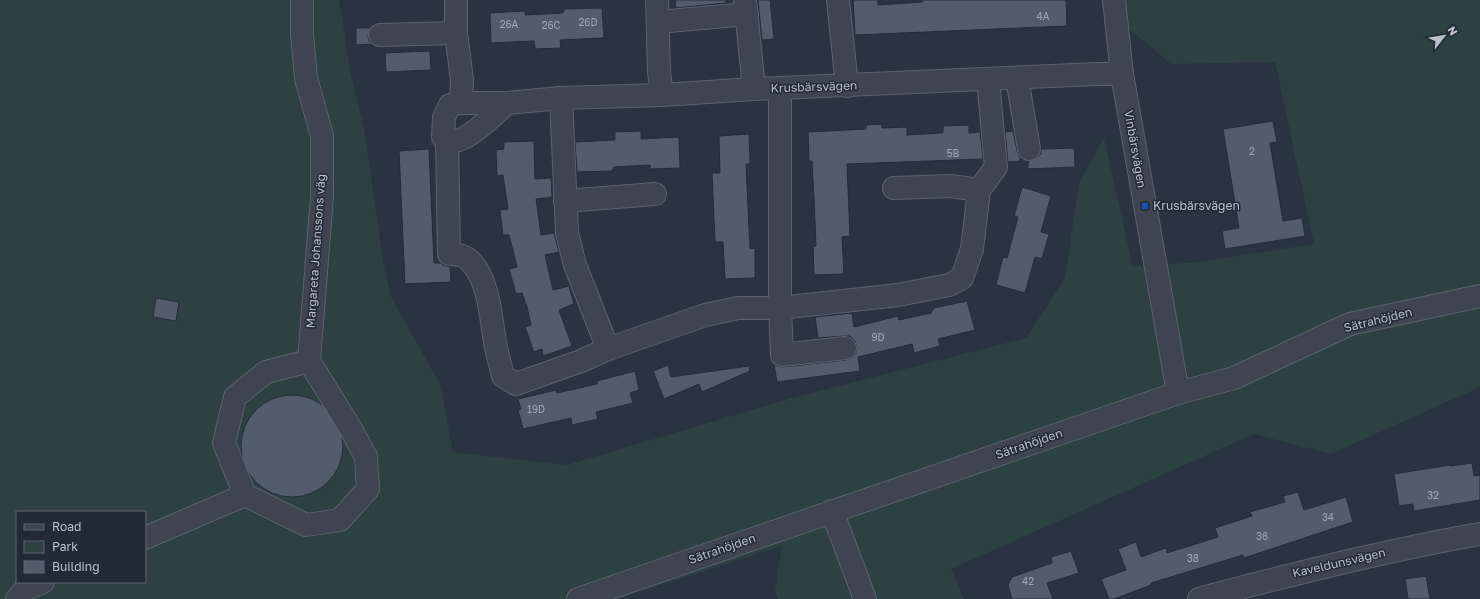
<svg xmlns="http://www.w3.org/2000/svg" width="1480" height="599" font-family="'Golos Text',sans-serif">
<rect width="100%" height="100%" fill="#2a3340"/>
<path fill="#2d4142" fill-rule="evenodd" d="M 0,0 L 339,0 L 351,75 L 364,129 L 384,266 L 391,297 L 440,384 L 453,452 L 567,465 L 792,398 L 1026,338 L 1065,278 L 1079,183 L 1104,138 L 1133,267 L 1199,262 L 1314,244 L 1275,62 L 1171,64 L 1103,7 L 1102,0 L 1480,0 L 1480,387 L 1331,454 L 1254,434 L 951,569 L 964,599 L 778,599 L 775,590 L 782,546 L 618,599 L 0,599 ZM 17,512 L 145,512 L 145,582 L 17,582 Z"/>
<g fill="#535c6b" stroke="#242c38">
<polygon points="675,0 726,0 726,3 676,8"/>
<polygon points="758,0 770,0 774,39 762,40"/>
<polygon points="853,0 878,0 878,5 922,2 922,0 1066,0 1067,26 855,35"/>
<polygon points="602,8 604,38 560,40 561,48 535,49 534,41 491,43 490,13 525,11 525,15 563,13 564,9"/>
<polygon points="356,28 370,28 368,36 369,41 372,44 356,45"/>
<polygon points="430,51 431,70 386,72 385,53"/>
<polygon points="1273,121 1277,142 1270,143 1283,221 1302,218 1305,236 1225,249 1222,231 1239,228 1223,129"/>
<polygon points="882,124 882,128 907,127 907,135 943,133 943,126 969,125 969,133 980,132 983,159 847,164 850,236 842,237 844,274 814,275 813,246 816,246 814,198 812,161 809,161 808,132 866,129 866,125"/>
<polygon points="641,131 641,139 679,137 680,168 650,169 650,165 614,167 612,171 577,172 575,142 615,140 615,132"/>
<polygon points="1013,131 1017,151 1020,158 1020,161 1008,162 1005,132"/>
<polygon points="749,134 750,164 746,164 750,249 755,248 755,278 725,279 723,242 715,242 712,173 720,173 719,136"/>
<polygon points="534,141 535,179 551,178 552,197 536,199 541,235 554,233 559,252 545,255 553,290 569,286 574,304 559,310 572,346 543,356 542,349 534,352 525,327 531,325 527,307 522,293 516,294 509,269 517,267 509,235 503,235 500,210 508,209 503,175 497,176 496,150 504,149 504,142"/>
<polygon points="1074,148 1075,167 1027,169 1029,161 1037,158 1041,154 1041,149"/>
<polygon points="429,149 434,263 441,263 443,265 450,267 451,282 405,284 399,151"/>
<polygon points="1022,187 1051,196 1041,232 1049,234 1042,259 1035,257 1025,293 996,285 1003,257 1007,258 1018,217 1014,216"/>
<polygon points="156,298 179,302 176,321 153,317"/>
<polygon points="967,301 975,330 938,339 940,346 914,353 912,344 858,357 860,371 777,382 774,364 777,366 783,367 846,360 852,358 856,353 857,347 855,341 850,336 844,336 818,338 815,317 852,313 854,327 898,316 899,320 931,313 934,308"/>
<polygon points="668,365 671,377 749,366 750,371 702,392 699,384 664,399 653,371"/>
<polygon points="635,371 639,390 630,393 633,403 596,412 598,419 572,425 571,418 523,429 518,410 521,409 518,399 556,390 557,393 597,384 597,381"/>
<circle cx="292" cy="446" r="51"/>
<polygon points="1472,463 1474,476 1480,475 1480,500 1414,511 1413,504 1399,506 1394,474 1450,465 1450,466"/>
<polygon points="1298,492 1304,510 1346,497 1353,522 1244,558 1243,555 1151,583 1151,585 1114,599 1109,599 1101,579 1126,570 1118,549 1136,542 1141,557 1166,548 1167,553 1218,537 1215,528 1252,516 1250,512 1285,502 1283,496"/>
<polygon points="1071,551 1079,573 1047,583 1053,599 1012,599 1008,585 1012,577 1052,563 1051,557"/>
<polygon points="1426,576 1430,599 1408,599 1405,579"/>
</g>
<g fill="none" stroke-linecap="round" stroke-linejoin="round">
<defs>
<g id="minor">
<polyline points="302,0 302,34 306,78 322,136 322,196 309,361"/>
<polyline points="456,0 456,33 462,80 461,103"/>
<polyline points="657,0 659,72 662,95"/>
<polyline points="745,0 754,89"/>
<polyline points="838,0 847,86"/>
<polyline points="1114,0 1122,74 1178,393"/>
<polyline points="658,22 747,14"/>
<polyline points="380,35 456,33"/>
<polyline points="1017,78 1029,149"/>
<polyline points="780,89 780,308 782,355 845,348"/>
<polyline points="561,98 567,233 575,265 608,349"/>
<path d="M 507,103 C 496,113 466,143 452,141 C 449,141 446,138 443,137 L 444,117 L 450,105 L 461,103 L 507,103 L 561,98 L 662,95 L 754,89 L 1097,74 L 1122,74"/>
<path d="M 447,139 L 449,254 C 456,254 464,255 469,260 C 490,279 491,322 496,348 C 498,357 501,367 503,376 L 516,384 L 581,361 L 608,349 L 705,315 L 738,308 L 780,308 L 898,295 L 949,285 L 962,278 L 972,249 L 979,190 L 996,167 L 988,79"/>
<polyline points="894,188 951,186 979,190"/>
<polyline points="565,201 655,194"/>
<polyline points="832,511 865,599"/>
<polyline points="145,538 245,495 306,525 340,520 368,489 366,457 351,429 309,361 266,372 235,397 224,443 245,495"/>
<polyline points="17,599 26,589 43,582"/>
<polyline points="578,599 1178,393 1234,378 1350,324 1480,296"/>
<path d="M 1199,599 C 1249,585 1299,573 1349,561 C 1393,551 1436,541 1480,534"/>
</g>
</defs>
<use href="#minor" stroke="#5c636e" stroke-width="24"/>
<use href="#minor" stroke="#3e4550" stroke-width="22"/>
</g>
<rect fill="#1a4fb4" stroke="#222a36" stroke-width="1.5" x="1141" y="202" width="8" height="8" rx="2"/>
<g text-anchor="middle" stroke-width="3" stroke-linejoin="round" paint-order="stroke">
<g font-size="10" fill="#a1a8b2">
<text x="1043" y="20">4A</text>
<text x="588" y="26">26D</text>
<text x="509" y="28">26A</text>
<text x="551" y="29">26C</text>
<text x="1252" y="155">2</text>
<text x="953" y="157">5B</text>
<text x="878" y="341">9D</text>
<text x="536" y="413">19D</text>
<text x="1433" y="499">32</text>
<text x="1328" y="521">34</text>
<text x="1262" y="540">36</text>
<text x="1193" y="562">38</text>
<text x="1028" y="585">42</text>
</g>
<g font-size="12" fill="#bbc1ca" stroke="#222a36">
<text transform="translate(814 87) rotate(-2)" y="4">Krusbärsvägen</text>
<text transform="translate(1135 149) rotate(80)" y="4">Vinbärsvägen</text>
<text transform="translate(316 251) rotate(-86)" y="4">Margareta Johanssons väg</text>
<text transform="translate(1378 320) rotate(-14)" y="4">Sätrahöjden</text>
<text transform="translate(1029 444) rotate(-19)" y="4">Sätrahöjden</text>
<text transform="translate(722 549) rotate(-19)" y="4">Sätrahöjden</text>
<text transform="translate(1339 563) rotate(-13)" y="4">Kaveldunsvägen</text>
</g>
<g font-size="12" fill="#bbc1ca" stroke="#222a36" text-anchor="start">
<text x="1153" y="210">Krusbärsvägen</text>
</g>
</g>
<rect x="16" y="511" width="130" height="72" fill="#222a36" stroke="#5f6671"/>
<rect x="24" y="524" width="20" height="6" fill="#3e4550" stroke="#5f6671"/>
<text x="52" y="531" font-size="12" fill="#bbc1ca">Road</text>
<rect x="24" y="541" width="20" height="12" fill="#2d4142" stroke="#5f6671"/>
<text x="52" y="551" font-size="12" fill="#bbc1ca">Park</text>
<rect x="24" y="561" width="20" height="12" fill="#535c6b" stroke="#5f6671"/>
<text x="52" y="571" font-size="12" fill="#bbc1ca">Building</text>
<g transform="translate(1444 36) rotate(59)" stroke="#222a36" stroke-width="3" paint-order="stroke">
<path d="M0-3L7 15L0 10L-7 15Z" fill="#bbc1ca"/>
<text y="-6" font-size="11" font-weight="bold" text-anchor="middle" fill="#bbc1ca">N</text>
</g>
</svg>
